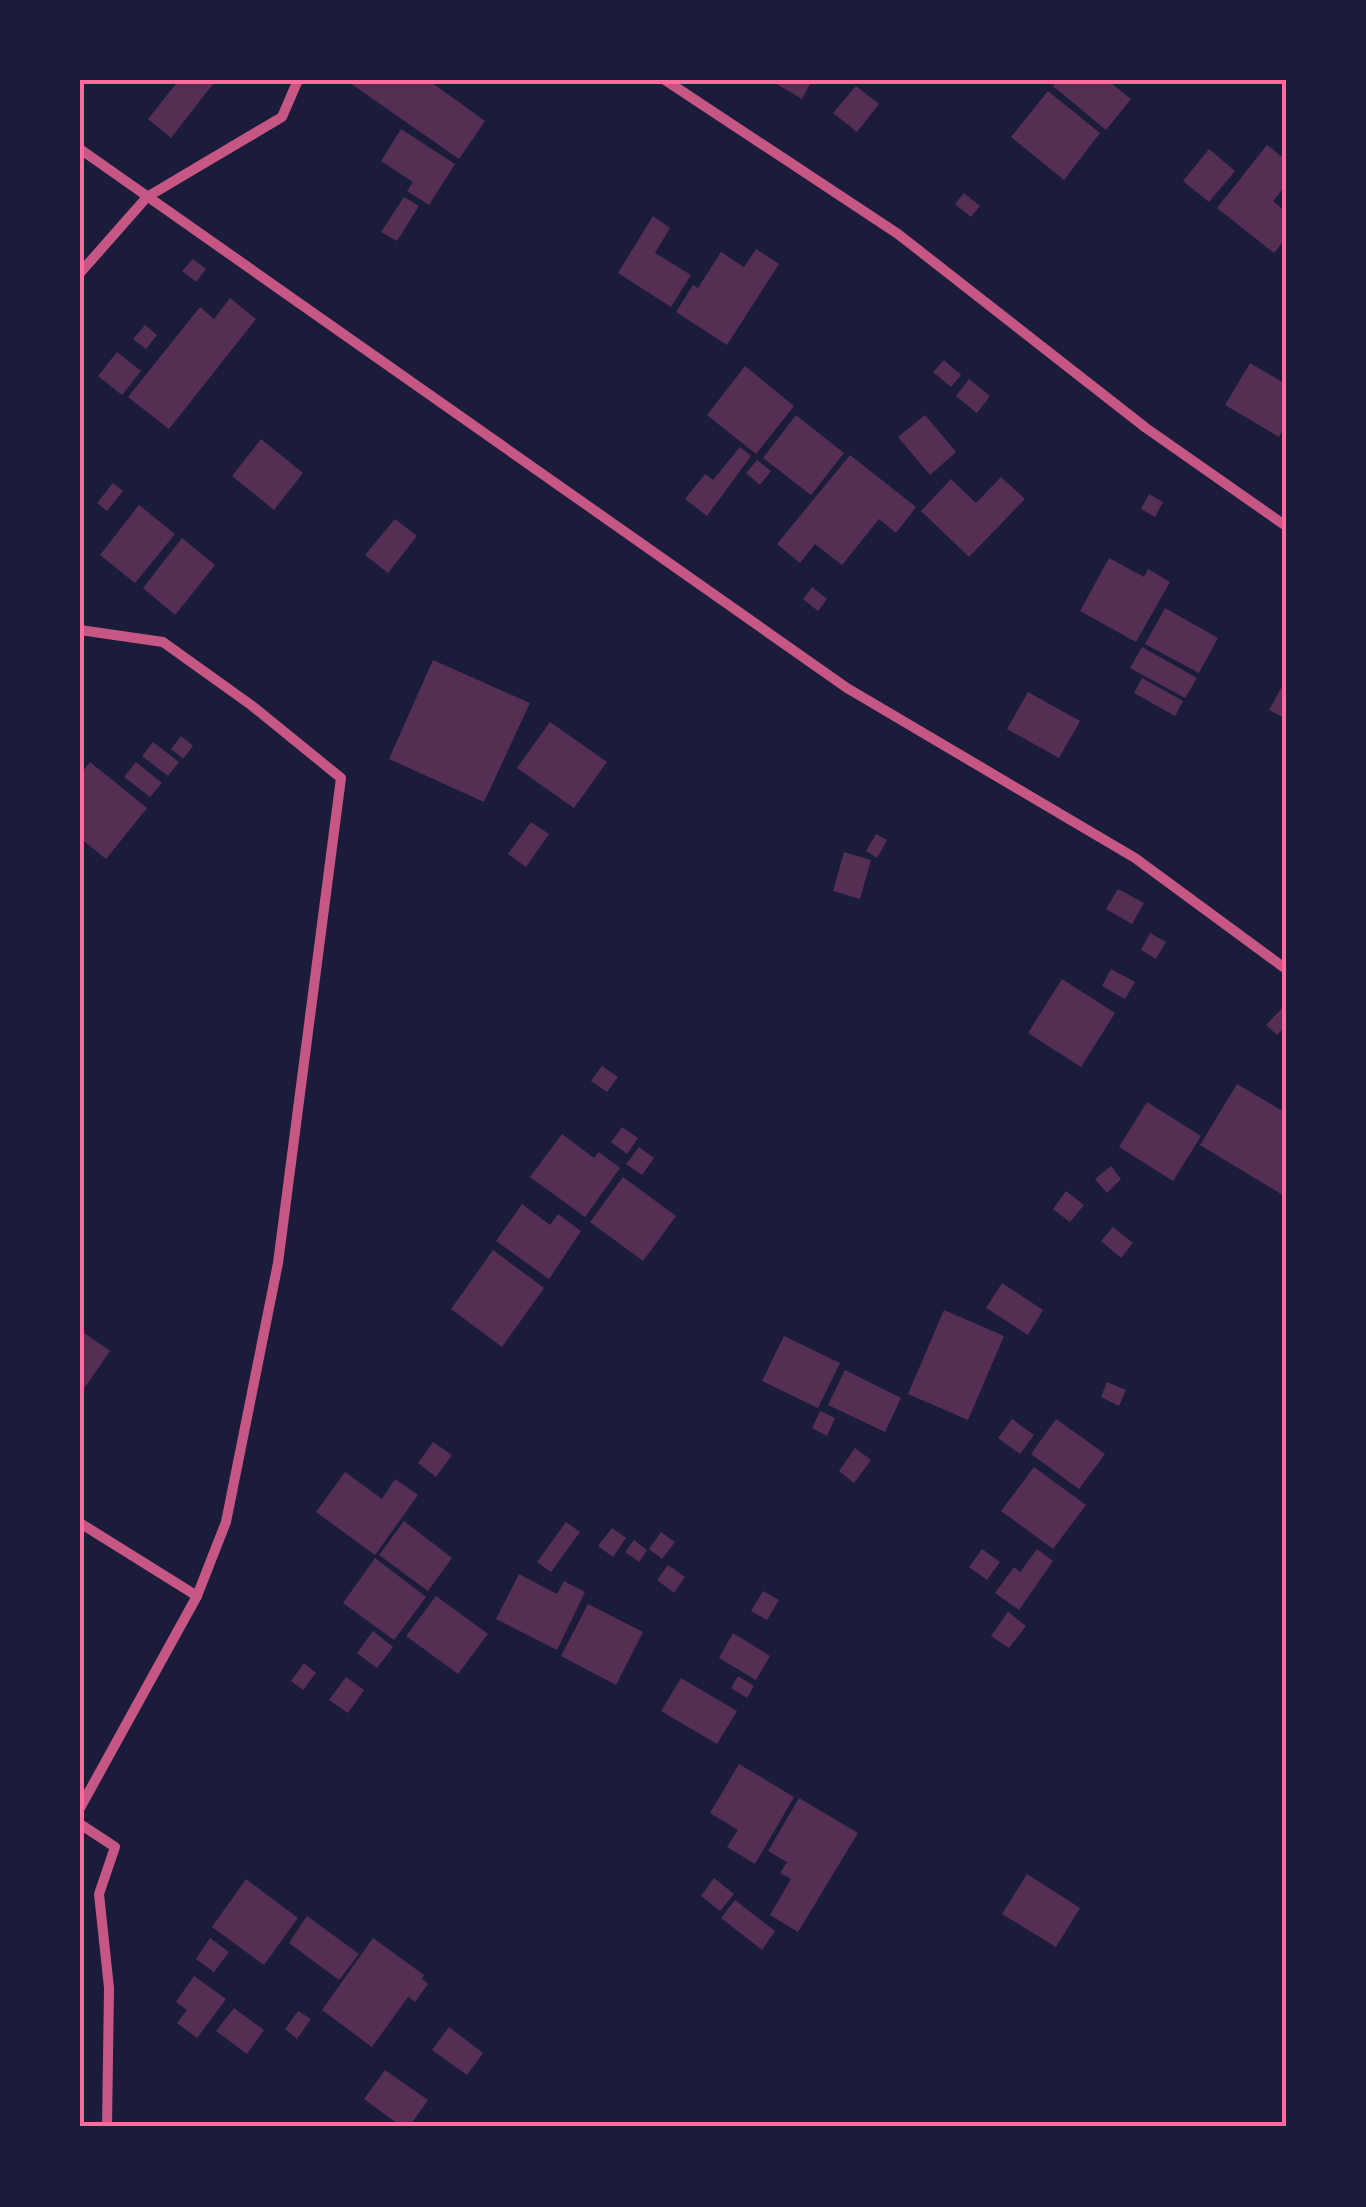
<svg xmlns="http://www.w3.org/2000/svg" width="1366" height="2207" font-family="'Fira Sans Condensed',sans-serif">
<rect width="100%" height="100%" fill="#1b1b3a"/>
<g fill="#542f53">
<polygon points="179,80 216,80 171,138 148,119"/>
<polygon points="352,80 428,80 485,121 459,159 350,83"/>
<polygon points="770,80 812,80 802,99"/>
<polygon points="1057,80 1107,80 1131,99 1106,130 1053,86"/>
<polygon points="856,86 879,104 857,132 833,113"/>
<polygon points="1048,91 1100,133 1064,180 1011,137"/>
<polygon points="401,129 455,164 429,205 407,191 413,182 381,161"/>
<polygon points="1267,145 1286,160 1286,185 1273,201 1286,212 1286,238 1274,253 1217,208"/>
<polygon points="1209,149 1235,171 1209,202 1183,181"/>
<polygon points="964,193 980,206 971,217 955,204"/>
<polygon points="404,197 419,206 397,241 381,232"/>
<polygon points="653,216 670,228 655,253 691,275 671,307 618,273"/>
<polygon points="756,249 779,264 727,345 676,312 693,285 698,288 721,252 744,267"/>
<polygon points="193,259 206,269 196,282 182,271"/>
<polygon points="230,298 256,319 169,429 128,397 200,307 214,319"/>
<polygon points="145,325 157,335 146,349 133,339"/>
<polygon points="117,352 141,371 122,395 98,376"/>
<polygon points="944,360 961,375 951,387 933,372"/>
<polygon points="1250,363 1284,383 1286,379 1286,424 1279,437 1225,405"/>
<polygon points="745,366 794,406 756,454 707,415"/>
<polygon points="969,379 990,396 977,413 956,396"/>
<polygon points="796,415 844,453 811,495 763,458"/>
<polygon points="925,415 956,452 930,475 898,437"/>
<polygon points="261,439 303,473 274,510 232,476"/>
<polygon points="740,447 751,456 707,516 685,499 705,474 713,480"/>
<polygon points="850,455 916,507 896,533 879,519 842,565 815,544 800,563 777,544"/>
<polygon points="757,460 771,471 760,485 746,473"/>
<polygon points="1001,477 1025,499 969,557 921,511 951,479 976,503"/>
<polygon points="113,483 123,491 107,511 97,503"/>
<polygon points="1149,494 1163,502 1155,517 1141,509"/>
<polygon points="139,505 175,534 135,583 100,555"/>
<polygon points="395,519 417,536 388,573 365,555"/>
<polygon points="182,538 215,565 175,615 143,588"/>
<polygon points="1109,558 1144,577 1148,569 1170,582 1136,642 1080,611"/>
<polygon points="812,587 827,599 818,611 803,599"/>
<polygon points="1165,608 1218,638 1199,673 1145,644"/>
<polygon points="1142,647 1197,678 1185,698 1130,668"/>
<polygon points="433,660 530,703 484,802 389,759"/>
<polygon points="1142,678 1183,701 1175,716 1134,693"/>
<polygon points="1286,679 1286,719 1269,710"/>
<polygon points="1028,692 1080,721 1059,758 1007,729"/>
<polygon points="550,722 607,762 574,808 517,768"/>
<polygon points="181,736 193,746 183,759 171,749"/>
<polygon points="153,742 179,762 168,776 142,756"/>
<polygon points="90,762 147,808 106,859 80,838 80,775"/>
<polygon points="136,762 162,783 150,797 124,777"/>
<polygon points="531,822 549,834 526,867 508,854"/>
<polygon points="876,834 887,840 877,858 866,851"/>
<polygon points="844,852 871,860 860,899 833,891"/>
<polygon points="1118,889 1144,903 1132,924 1106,909"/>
<polygon points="1150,933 1166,942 1156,959 1141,950"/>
<polygon points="1111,969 1135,982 1125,999 1102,986"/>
<polygon points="1062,979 1115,1013 1081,1067 1028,1033"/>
<polygon points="1283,1007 1286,1026 1277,1035 1266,1025"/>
<polygon points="602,1066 618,1077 607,1092 591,1081"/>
<polygon points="1237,1084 1286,1113 1286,1197 1200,1145"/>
<polygon points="1147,1102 1201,1136 1173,1181 1119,1147"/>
<polygon points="622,1127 638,1138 627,1154 611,1142"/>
<polygon points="562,1134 594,1158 599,1152 620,1168 585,1217 530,1177"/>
<polygon points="639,1147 654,1158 642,1175 626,1164"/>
<polygon points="1111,1166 1121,1179 1107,1193 1095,1179"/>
<polygon points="623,1177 676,1216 643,1261 590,1222"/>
<polygon points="1066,1191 1084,1205 1070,1222 1053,1209"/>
<polygon points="522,1204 550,1225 558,1214 581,1231 549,1279 496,1241"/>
<polygon points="1113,1227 1133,1243 1121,1258 1101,1241"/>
<polygon points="493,1250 544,1288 502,1347 451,1309"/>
<polygon points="1002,1283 1043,1310 1028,1335 986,1308"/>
<polygon points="944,1310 1004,1336 968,1420 908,1394"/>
<polygon points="80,1330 110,1351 83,1390 80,1388"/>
<polygon points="784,1336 840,1363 818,1408 762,1381"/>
<polygon points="845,1370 901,1398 885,1432 828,1405"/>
<polygon points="1107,1382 1126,1390 1119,1406 1101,1397"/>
<polygon points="820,1411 835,1418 827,1436 812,1428"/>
<polygon points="1012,1419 1034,1435 1020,1454 998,1438"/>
<polygon points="1056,1419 1105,1454 1079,1489 1031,1454"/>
<polygon points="433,1442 452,1455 436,1477 418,1463"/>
<polygon points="855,1448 871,1460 854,1483 839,1471"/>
<polygon points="1034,1467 1086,1505 1053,1549 1001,1511"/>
<polygon points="345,1472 382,1499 395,1479 418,1495 375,1555 316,1512"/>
<polygon points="404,1521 452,1558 428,1591 379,1555"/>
<polygon points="566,1522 580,1532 551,1572 537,1562"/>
<polygon points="612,1528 626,1538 613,1557 598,1546"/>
<polygon points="661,1532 675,1542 662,1559 649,1549"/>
<polygon points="634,1540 647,1550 639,1562 625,1552"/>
<polygon points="982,1549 1000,1562 987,1580 969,1567"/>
<polygon points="1037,1549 1053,1561 1019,1610 995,1593 1014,1567 1020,1572"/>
<polygon points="375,1558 426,1597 394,1640 343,1603"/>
<polygon points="668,1565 685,1577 674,1593 657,1580"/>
<polygon points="519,1574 557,1594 564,1581 585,1592 557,1650 496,1619"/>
<polygon points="763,1591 779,1600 767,1620 751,1611"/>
<polygon points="436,1596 488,1634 458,1674 406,1636"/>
<polygon points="588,1604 643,1632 616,1685 561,1656"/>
<polygon points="1008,1612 1026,1626 1009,1648 991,1636"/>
<polygon points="373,1631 393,1647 377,1668 357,1653"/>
<polygon points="733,1633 770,1656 756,1680 719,1658"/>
<polygon points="304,1663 316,1673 303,1690 291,1681"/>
<polygon points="738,1676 754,1686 747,1698 731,1688"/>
<polygon points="346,1677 364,1690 348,1713 329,1700"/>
<polygon points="681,1678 737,1711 717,1744 661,1711"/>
<polygon points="739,1764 794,1797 755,1864 727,1847 738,1830 710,1813"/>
<polygon points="799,1798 858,1833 798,1932 770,1915 791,1879 780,1873 787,1862 768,1851"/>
<polygon points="1027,1874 1080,1908 1056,1947 1002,1914"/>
<polygon points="714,1878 734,1894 720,1911 701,1896"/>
<polygon points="246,1879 298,1918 264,1965 212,1927"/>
<polygon points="735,1900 775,1931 762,1950 721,1918"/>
<polygon points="307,1916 359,1954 339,1980 289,1943"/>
<polygon points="210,1938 229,1952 214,1972 196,1959"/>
<polygon points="373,1938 424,1975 422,1979 428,1984 415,2002 408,1997 372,2047 322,2010"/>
<polygon points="194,1976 226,1999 197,2038 177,2023 187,2010 176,2002"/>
<polygon points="234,2008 264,2030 247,2054 216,2031"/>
<polygon points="298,2011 311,2019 297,2039 285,2029"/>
<polygon points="449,2027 483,2053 467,2075 432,2050"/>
<polygon points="385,2070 428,2100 409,2127 402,2127 364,2099"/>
</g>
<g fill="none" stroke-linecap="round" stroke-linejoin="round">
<g stroke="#c65784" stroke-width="10">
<polyline points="665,80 898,234 1146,428 1286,526"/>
<polyline points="80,149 847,688 1135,858 1286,969"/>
<polyline points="80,273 147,197 282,117 298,80"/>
<polyline points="80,630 163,642 251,705 341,778 278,1263 226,1522 197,1596 80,1808"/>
<polyline points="80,1523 197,1596"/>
<polyline points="80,1824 115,1847 99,1894 109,1988 107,2127"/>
</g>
</g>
<rect width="1366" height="2207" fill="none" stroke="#1b1b3a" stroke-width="165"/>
<rect x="82" y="82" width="1202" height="2042" fill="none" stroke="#ff6b9d" stroke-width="4"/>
</svg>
